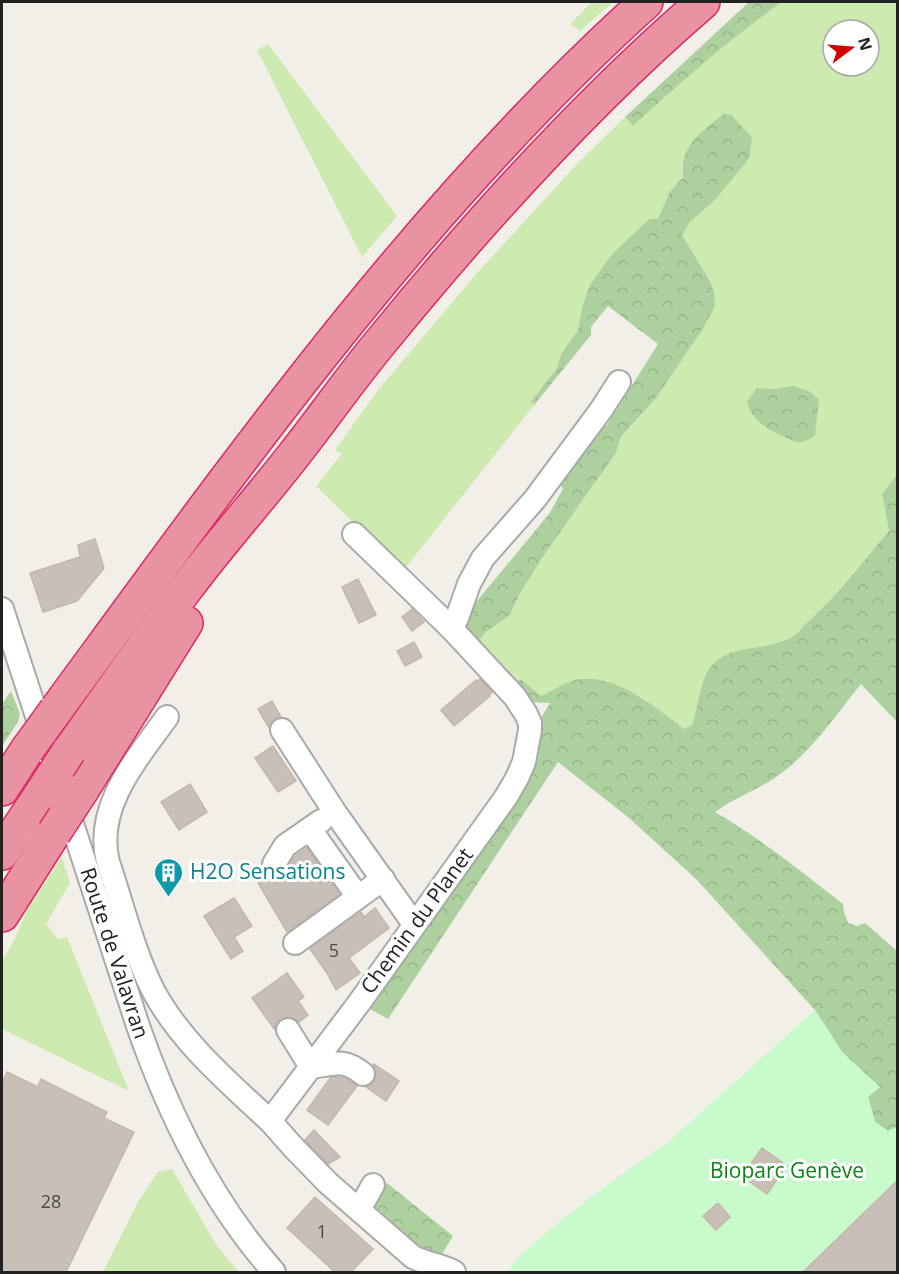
<svg xmlns="http://www.w3.org/2000/svg" width="899" height="1274" font-family="'Open Sans',sans-serif">
<defs>
<pattern id="forest-crowns" width="20" height="18" patternUnits="userSpaceOnUse" patternTransform="scale(1.5)"><rect width="20" height="18" fill="#add19e"/><path d="M2 6a3 3 0 1 1 6 0M12 15a3 3 0 1 1 6 0" fill="none" stroke="#95b388"/></pattern>
</defs>
<rect width="100%" height="100%" fill="#f2efe9"/>
<g fill="#cdebb0" fill-rule="evenodd">
<polygon points="592,2 613,2 580,31 570,24"/>
<path d="M 782,2 L 897,2 L 898,475 L 882,494 L 889,531 L 823,608 L 794,635 L 779,643 L 743,650 L 705,675 L 701,685 L 696,715 L 692,725 L 684,729 L 640,696 L 575,680 L 541,696 L 522,680 L 510,682 L 476,645 L 485,633 L 510,615 L 519,595 L 542,558 L 616,453 L 621,438 L 656,398 L 714,292 L 710,281 L 682,235 L 690,222 L 715,200 L 749,159 L 681,165 L 683,177 L 669,193 L 658,220 L 649,219 L 612,254 L 591,285 L 582,307 L 578,330 L 561,354 L 557,368 L 532,401 L 535,404 L 403,571 L 316,486 L 342,454 L 335,450 L 378,390 L 477,273 L 578,163 L 625,117 L 633,126 C 681,82 729,38 782,2 ZM 833,30 L 869,30 L 869,66 L 833,66 Z"/>
<polygon points="268,44 397,216 362,257 257,50"/>
<polygon points="62,857 70,883 46,924 58,939 67,937 129,1091 2,1029 2,961 15,938 27,910"/>
<polygon points="172,1169 217,1246 239,1272 103,1272 139,1200 158,1172"/>
</g>
<g fill="url(#forest-crowns)">
<path d="M 749,2 L 782,2 C 729,39 681,82 633,126 L 625,117 Z"/>
<path d="M 724,114 L 731,115 L 752,137 L 749,159 L 715,200 L 690,222 L 682,235 L 710,281 L 714,292 L 715,307 L 702,330 L 656,398 L 621,437 L 616,453 L 542,558 L 519,595 L 510,615 L 485,633 L 476,645 L 462,631 L 472,607 L 549,514 L 563,489 L 558,481 L 594,432 L 607,425 L 658,344 L 608,306 L 591,327 L 591,335 L 535,404 L 531,402 L 557,368 L 561,354 L 578,330 L 582,307 L 590,285 L 612,254 L 649,219 L 658,219 L 669,193 L 683,177 C 679,146 702,131 724,114 Z"/>
<path d="M 793,386 L 809,391 L 819,400 L 815,435 L 808,440 L 798,443 C 779,434 751,425 747,401 L 757,388 L 774,389 Z"/>
<path d="M 897,475 L 897,722 L 861,684 C 835,716 810,754 776,777 C 757,790 734,798 715,812 C 761,839 801,871 843,904 L 844,912 L 848,923 L 857,926 L 865,923 L 897,951 L 897,1127 L 888,1131 L 875,1122 L 868,1097 L 879,1087 L 842,1052 L 815,1010 L 696,879 L 629,818 L 558,762 L 388,1019 L 363,1005 L 535,737 L 541,718 L 550,703 L 527,702 L 510,682 L 522,680 L 541,696 C 552,691 564,683 575,680 C 615,672 655,707 684,729 L 692,725 C 700,704 698,678 715,662 C 735,644 770,651 793,636 C 799,632 804,625 810,620 C 839,593 863,561 889,531 L 882,494 Z"/>
<polygon points="11,691 20,714 18,722 2,746 2,704"/>
<polygon points="387,1183 453,1236 442,1254 426,1252 371,1203"/>
</g>
<polygon fill="#c8facc" points="815,1010 842,1052 880,1087 868,1097 875,1122 888,1131 897,1127 897,1272 507,1272 520,1256 543,1235 601,1189 667,1143"/>
<g fill="#c7bfb8" stroke="#c4b6ab" stroke-width="1.5">
<polygon points="95,539 104,568 77,601 43,612 30,573 80,557 78,545"/>
<polygon points="358,579 376,615 359,623 342,587"/>
<polygon points="412,609 424,622 412,631 402,617"/>
<polygon points="414,642 422,657 405,666 397,651"/>
<polygon points="480,679 492,692 489,695 490,696 454,726 441,710 476,680 477,681"/>
<polygon points="272,701 281,717 274,719 270,723 269,728 258,709"/>
<polygon points="273,746 296,781 278,792 255,758"/>
<polygon points="190,784 207,812 179,830 161,802"/>
<polygon points="307,848 339,894 287,932 258,883 268,876 274,877 281,876 286,871 293,858"/>
<polygon points="234,898 252,926 234,937 243,951 231,959 204,916"/>
<polygon points="375,908 389,928 349,958 360,973 336,990 327,973 310,949 361,912 364,917"/>
<polygon points="287,973 304,997 298,1001 308,1015 299,1022 294,1018 288,1017 281,1018 276,1023 275,1030 252,998"/>
<polygon points="374,1064 399,1081 386,1101 366,1087 373,1082 376,1076 376,1069 373,1065"/>
<polygon points="7,1072 38,1087 41,1079 107,1112 104,1118 134,1132 66,1272 2,1272 2,1083"/>
<polygon points="331,1077 345,1078 357,1086 328,1125 307,1110"/>
<polygon points="314,1130 340,1157 328,1164 305,1140"/>
<polygon points="762,1148 787,1166 767,1194 742,1176"/>
<polygon points="897,1181 897,1272 803,1272"/>
<polygon points="315,1197 373,1249 351,1272 335,1272 287,1228"/>
<polygon points="718,1203 730,1217 716,1230 703,1216"/>
</g>
<g fill="none" stroke-linecap="round" stroke-linejoin="round">
<defs>
<g id="minor">
<path d="M 354,534 L 451,628 L 515,697 L 526,714 L 530,723 L 530,730 L 524,762 L 517,778 L 506,797 L 359,1003 L 270,1121 L 293,1147 L 328,1183 L 413,1257 C 426,1264 442,1265 454,1272"/>
<path id="s1" d="M 2,609 L 138,1026 C 169,1115 211,1201 274,1272"/>
<polyline points="451,628 457,618 469,584 483,558 535,499 601,410 619,382"/>
<path d="M 167,717 C 137,759 94,807 108,862 C 122,904 134,953 154,992 C 182,1043 228,1082 270,1121"/>
<polyline points="282,730 334,811 414,924"/>
<polyline points="310,829 358,897"/>
<polyline points="274,864 285,846 321,821"/>
<polyline points="295,943 383,879"/>
<path d="M 288,1030 L 311,1067 C 333,1064 344,1058 363,1074"/>
<polyline points="359,1210 373,1185"/>
</g>
<g id="highway">
<path d="M 56,710 C 238,462 417,209 646,2"/>
<path d="M 69,751 C 108,697 145,643 185,590 C 219,544 258,501 293,456 C 324,417 352,376 384,338 C 482,218 586,103 703,2"/>
<polyline points="2,789 27,750"/>
<polyline points="82,790 186,623"/>
<polyline points="2,853 41,794"/>
<polyline points="2,915 54,833"/>
</g>
</defs>
<use href="#minor" stroke="#a9a9a9" stroke-width="26"/>
<use href="#highway" stroke="#dc2a67" stroke-width="36"/>
<use href="#minor" stroke="#fff" stroke-width="22"/>
<use href="#highway" stroke="#e892a2" stroke-width="33"/>
<defs>
<g id="highway-bridge">
<polyline points="27,750 56,710"/>
<polyline points="41,794 69,751"/>
<polyline points="54,833 82,790"/>
</g>
</defs>
<use href="#highway-bridge" stroke="#dc2a67" stroke-width="36" stroke-linecap="butt"/>
<use href="#highway-bridge" stroke="#e892a2" stroke-width="33"/>
</g>
<defs>
<symbol id="building-pin" viewBox="-11 -11 22 30"><path d="M0 17L-7.5 6A9.5 9.5 0 1 1 7.5 6Z" fill="#0f9aa8" stroke="#fff"/><path d="M-4-6H4V6H1V3H-1V6H-4ZM-2.5-4.3h1.7v1.8h-1.7ZM.8-4.3h1.7v1.8H.8ZM-2.5-1h1.7V.8h-1.7ZM.8-1h1.7V.8H.8Z" fill="#fff"/></symbol>
</defs>
<g fill-rule="evenodd">
<use href="#building-pin" x="152" y="856" width="33" height="45"/>
</g>
<g text-anchor="middle" stroke-width="6" stroke-linejoin="round" paint-order="stroke">
<g font-size="18" fill="#4b4948">
<text x="334" y="957">5</text>
<text x="51" y="1208">28</text>
<text x="322" y="1238">1</text>
</g>
<g font-size="21" fill="#0d838f" stroke="#fff" text-anchor="start">
<text x="190" y="879">H2O Sensations</text>
</g>
<g font-size="21" fill="#222" stroke="#fff">
<text transform="translate(417 921) rotate(-54)" y="7">Chemin du Planet</text>
<text dy="7" stroke="none"><textPath href="#s1" startOffset="362">Route de Valavran</textPath></text>
</g>
<g font-size="21" fill="#0c8416" stroke="#fff">
<text x="787" y="1178">Bioparc Genève</text>
</g>
</g>
<rect width="899" height="1274" fill="none" stroke="#222222" stroke-width="6"/>
<g transform="translate(851 48) rotate(74)"><circle r="28" fill="#ffffff" stroke="#a7a7a7" stroke-width="1.5"/>
<path d="M0-4.5L10 22L0 15L-10 22Z" fill="#d40000"/>
<text y="-9" font-size="16" font-weight="bold" text-anchor="middle" fill="#222222">N</text>
</g>
</svg>
